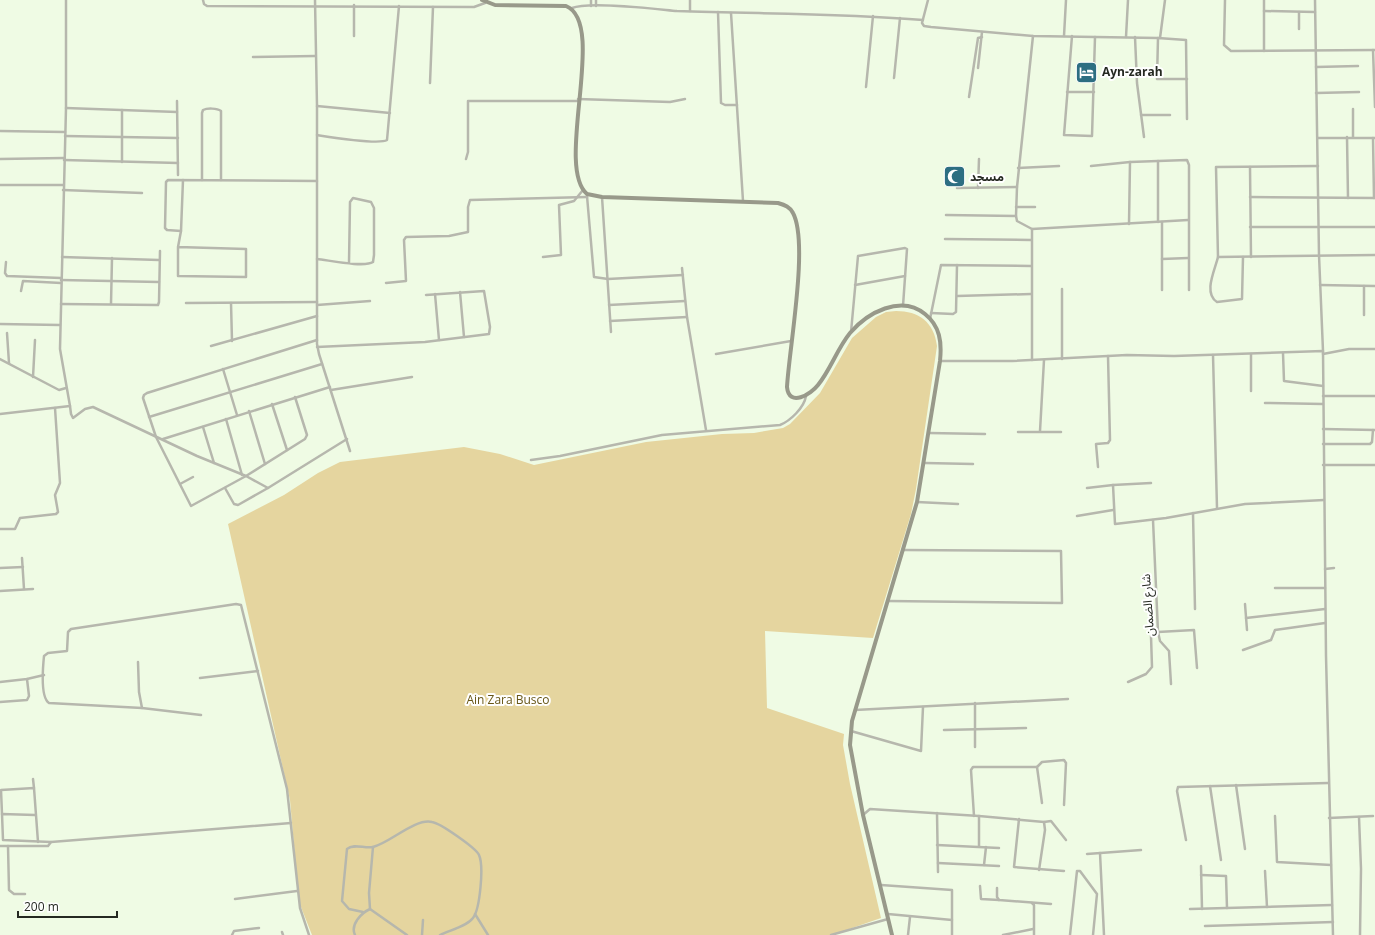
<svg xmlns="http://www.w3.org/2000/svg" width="1375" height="935" font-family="'Open Sans','Noto Sans Arabic',sans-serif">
<rect width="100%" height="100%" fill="#effbe4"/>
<path fill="#e5d59f" d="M 896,311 C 919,311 934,322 937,346 L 916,489 L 911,514 L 873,638 L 765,631 L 767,708 L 844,734 L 843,745 L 850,784 L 881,918 L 832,935 L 312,935 L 299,902 L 290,800 L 228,524 L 284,495 L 318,473 L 340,462 L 464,447 L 500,454 L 534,465 L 646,442 L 722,434 L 754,433 L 783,428 L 790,424 L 820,393 L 852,338 L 876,317 L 886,312 Z"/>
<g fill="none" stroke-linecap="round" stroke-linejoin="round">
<g stroke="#b6b7ad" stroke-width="2.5">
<polyline points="203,0 204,4 207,6 474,7 485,3"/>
<polyline points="315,0 317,106 317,344 319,354 350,451"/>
<polyline points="928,0 922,23 924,26 931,27 1033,36 1158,38 1186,40 1187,119"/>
<polyline points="1225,0 1224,45 1231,51 1375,50"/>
<polyline points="1315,0 1319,255 1323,351"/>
<polyline points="354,5 354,36"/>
<polyline points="591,6 591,0"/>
<polyline points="596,6 596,0"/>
<path d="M 572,8 C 589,1 655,9 677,11 C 759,14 841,13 923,20"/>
<polyline points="690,11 690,0"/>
<polyline points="1264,11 1315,12"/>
<polyline points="718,12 721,103 725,105 737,105"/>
<polyline points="1299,12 1299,29"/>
<polyline points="731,13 743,201"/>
<polyline points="1033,36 1017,187 1016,216 1017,221 1032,229 1188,220"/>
<polyline points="1064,36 1066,0"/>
<polyline points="1072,36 1064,135 1092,136 1095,37"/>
<polyline points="1126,37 1128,0"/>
<polyline points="1135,37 1137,83 1144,137"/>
<polyline points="1158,38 1157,79 1187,79"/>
<polyline points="1160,38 1165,0"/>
<polyline points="1373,50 1375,107"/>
<polyline points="1264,51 1264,0"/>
<polyline points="253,57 315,56"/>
<polyline points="1316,67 1358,66"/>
<polyline points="978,68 982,32"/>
<polyline points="894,78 900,18"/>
<polyline points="430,83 433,7"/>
<polyline points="866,87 873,16"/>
<polyline points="1067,92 1094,92"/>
<polyline points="1316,93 1359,92"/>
<polyline points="969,97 978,38 982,37"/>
<polyline points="578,99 670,102 685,99"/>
<polyline points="177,101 178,175"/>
<polyline points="317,106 390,113"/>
<polyline points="66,108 177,112"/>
<polyline points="1353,109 1353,137"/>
<polyline points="1141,115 1170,115"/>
<polyline points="0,131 65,132"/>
<path d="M 317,135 C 330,137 379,145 387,140 L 399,6"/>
<polyline points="65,136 178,138"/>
<polyline points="1347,137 1348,198"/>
<polyline points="1318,138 1375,138"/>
<polyline points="1373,138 1374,198"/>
<polyline points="0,159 64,158"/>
<polyline points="466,159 468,152 468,101 578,101"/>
<polyline points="64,160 178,163"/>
<polyline points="122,162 122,110"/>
<polyline points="1091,166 1130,162"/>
<polyline points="1318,166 1216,167 1218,257 1375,255"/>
<polyline points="1250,167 1251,257"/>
<polyline points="1018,168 1059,166"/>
<path d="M 202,180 L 202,113 L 203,110 C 207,108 217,108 221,111 L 221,180"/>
<polyline points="0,185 63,185"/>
<polyline points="957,188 1017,187"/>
<polyline points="978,188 979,159"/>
<polyline points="63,190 142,193"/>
<polyline points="587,196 594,277 608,279 683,275"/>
<polyline points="602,197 611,332"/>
<polyline points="1250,197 1375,198"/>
<polyline points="1016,207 1035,207"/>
<polyline points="946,215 1016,216"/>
<polyline points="1158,222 1158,161 1187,160 1189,165 1189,290"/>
<polyline points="1162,222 1162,290"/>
<polyline points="1129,224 1130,162 1158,161"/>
<polyline points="1250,227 1375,227"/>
<polyline points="181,231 167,230 165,228 166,182 168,180 317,181"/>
<polyline points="945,239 1031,240"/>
<polyline points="178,247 246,249 246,277 178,276 178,247 181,231 183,180"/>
<polyline points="62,257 159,260"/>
<polyline points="543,257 561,255 559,205 574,201 583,190"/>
<path d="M 1218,257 C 1215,270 1203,293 1217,302 L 1242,299 L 1243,257"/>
<path d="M 317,259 C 328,260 364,268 373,262 L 374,255 L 374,208 L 371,202 L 353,198 L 350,202 L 349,263"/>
<polyline points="1162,259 1188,258"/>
<polyline points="6,262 5,273 7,276 61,278"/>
<polyline points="682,268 687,317 706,430"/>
<polyline points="61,280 159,282"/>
<polyline points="386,283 406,281 404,240 406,237 449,236 468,232 468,207 470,200 587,197"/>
<polyline points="855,285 905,276"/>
<polyline points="1320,285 1375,286"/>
<polyline points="1062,289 1062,359"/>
<polyline points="21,291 23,281 61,283"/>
<polyline points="460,292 464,337"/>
<polyline points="435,294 439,340"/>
<polyline points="957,296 1031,294"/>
<polyline points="186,303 317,302"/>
<polyline points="231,303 232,341"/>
<polyline points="61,304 158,305 159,302 160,251"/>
<polyline points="111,304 112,258"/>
<polyline points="317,305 370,301"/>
<polyline points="609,305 685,301"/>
<polyline points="931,313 953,314 956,312 957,265"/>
<polyline points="1364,315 1364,286"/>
<polyline points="930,319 941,265 1031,266"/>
<polyline points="610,321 687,317"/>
<polyline points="0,324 60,325"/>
<polyline points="851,332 858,256 905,248 907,249 903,306"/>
<polyline points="7,333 9,363"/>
<polyline points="211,346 317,316"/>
<polyline points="317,347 425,342 489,334 490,327 484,291 426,295"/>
<polyline points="1283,353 1284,381 1323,386"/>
<polyline points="716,354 791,341"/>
<polyline points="1251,354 1251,391"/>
<polyline points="1323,354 1349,349 1375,349"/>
<polyline points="1213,355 1217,508"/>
<polyline points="0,359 59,390 66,388"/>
<polyline points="1032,360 1032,229"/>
<polyline points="940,361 1012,361 1127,355 1174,356 1323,351 1326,656 1333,935"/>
<polyline points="223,369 237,415"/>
<polyline points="33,377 35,340"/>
<polyline points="331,390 412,377"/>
<polyline points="1323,396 1375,396"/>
<polyline points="295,397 307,435 305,439 246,476 191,506 156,437 143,398 144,395 147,393 317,340"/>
<polyline points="1265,403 1323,404"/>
<polyline points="272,404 287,450"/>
<polyline points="70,406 71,414 73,418 85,409 93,407 197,456 246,476 268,488"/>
<polyline points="249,411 265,464"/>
<polyline points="0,414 70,406 60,349 66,108 66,0"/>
<polyline points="149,417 322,364"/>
<polyline points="226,419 242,475"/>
<polyline points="203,427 214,463"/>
<polyline points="1323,429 1375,430"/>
<polyline points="1040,431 1044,360"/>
<polyline points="1018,432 1061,432"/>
<polyline points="929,433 985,434"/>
<polyline points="163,439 330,387"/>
<polyline points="1323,444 1370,444 1372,442 1373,430"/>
<path d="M 531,460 L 560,456 L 662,435 L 780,425 C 790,421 804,408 806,396"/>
<polyline points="925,463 973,464"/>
<polyline points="1323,465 1375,465"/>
<polyline points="1098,467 1096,444 1108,443 1110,440 1108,356"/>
<polyline points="180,484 193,477"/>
<polyline points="1113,485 1151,483"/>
<polyline points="225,488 234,504 238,505 268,488 347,439"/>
<polyline points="1087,488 1113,485 1115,524 1166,518 1245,504 1324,500"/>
<polyline points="917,502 958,504"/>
<polyline points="1193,513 1195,609"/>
<polyline points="1077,516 1113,510"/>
<polyline points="1153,520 1158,632 1160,641 1169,651 1171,684"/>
<polyline points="0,529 15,529 20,518 56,514 58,512 55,495 60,483 55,408"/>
<polyline points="22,558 24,589"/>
<polyline points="0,568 23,567"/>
<polyline points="1325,569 1334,568"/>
<polyline points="1275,588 1325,588"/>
<polyline points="0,591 33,589"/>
<polyline points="888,601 1062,603 1061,551 904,550"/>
<polyline points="1245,604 1247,630"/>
<polyline points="1246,618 1325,609"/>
<polyline points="1243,650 1271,640 1275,630 1325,623"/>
<polyline points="138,662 139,692 142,708"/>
<polyline points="200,678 258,671"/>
<polyline points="0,682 27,679 44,675"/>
<polyline points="1128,682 1146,674 1152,667 1151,636 1158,632 1194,630 1197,668"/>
<polyline points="0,702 27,700 29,696 27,679"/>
<polyline points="975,703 975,747"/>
<polyline points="855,710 1068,699"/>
<path d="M 201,715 L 142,708 L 49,703 C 40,697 43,666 44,656 L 48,653 L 67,651 L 68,632 L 71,629 L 236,604 L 241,605 L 287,789 L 300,908 L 309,935"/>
<polyline points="944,730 1026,728"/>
<polyline points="851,731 921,751 923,707"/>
<polyline points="33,779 34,788"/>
<polyline points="1236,785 1245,849"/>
<polyline points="1210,786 1221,860"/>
<polyline points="1042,803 1037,767 1042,762 1064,760 1066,763 1064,805"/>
<polyline points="937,813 938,872"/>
<polyline points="2,814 1,790 34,788 38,842"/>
<polyline points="35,815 2,814 3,840 51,842 291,823"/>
<polyline points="863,815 870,809 979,816 1044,822 1045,830 1039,870"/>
<polyline points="974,816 971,770 973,767 1037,767"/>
<polyline points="1275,816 1277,862 1331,865"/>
<polyline points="1359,817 1361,869 1360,935"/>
<polyline points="1329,818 1373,816"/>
<polyline points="1019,819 1014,867 1064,871"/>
<polyline points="1044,822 1051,821 1066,840"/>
<polyline points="1186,840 1177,791 1178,787 1328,783"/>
<polyline points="937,845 999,848"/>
<polyline points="0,846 48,846 51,842"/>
<polyline points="8,846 9,890 14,894 25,894"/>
<polyline points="979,846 979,816"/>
<polyline points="373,847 369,893 370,909 407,935"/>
<polyline points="1100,853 1104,935"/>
<polyline points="1087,854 1141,850"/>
<polyline points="938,863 999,866"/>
<polyline points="984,865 986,847"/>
<polyline points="1201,866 1202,909"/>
<polyline points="1265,871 1267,907"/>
<polyline points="1201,875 1226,876 1227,908"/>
<polyline points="881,885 952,890 952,935"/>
<polyline points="980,886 981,899 999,900"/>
<polyline points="997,888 997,897 999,900 1051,904"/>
<polyline points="235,899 297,891"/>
<polyline points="1032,903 1034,905 1034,935"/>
<polyline points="1190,909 1332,905"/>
<path d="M 363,912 L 349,909 L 342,901 L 347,849 C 354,843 365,849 373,847 C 390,843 415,818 432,822 C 440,823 476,848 479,855 C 484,866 480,909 473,918 C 466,927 450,930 440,935"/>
<polyline points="475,914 488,935"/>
<polyline points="888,914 952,920"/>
<polyline points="1205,926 1333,922"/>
<polyline points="282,932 283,935"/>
<polyline points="232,935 234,931 259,928"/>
<path d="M 355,935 C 350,925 361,913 370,909"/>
<polyline points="422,935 423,920"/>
<polyline points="831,935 888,919"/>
<polyline points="908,935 910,917"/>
<polyline points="1003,935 1033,929"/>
<polyline points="1070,935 1077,871 1080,871 1097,894 1093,935"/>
</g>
<path stroke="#98998a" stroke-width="4" d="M 482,0 L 495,5 L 566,6 C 608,23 554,166 587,194 L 602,197 L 778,203 C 785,205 790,207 793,213 C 809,243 789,349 787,387 C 789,408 811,394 818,385 C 831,369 837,349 850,333 C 867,313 901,294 925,314 C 940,326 942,342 940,361 L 917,502 L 852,721 L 850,745 L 863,815 L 892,935"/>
</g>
<defs>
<symbol id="hotel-square" viewBox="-11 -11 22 22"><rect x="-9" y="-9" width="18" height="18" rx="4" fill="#2d6e82" stroke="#fff"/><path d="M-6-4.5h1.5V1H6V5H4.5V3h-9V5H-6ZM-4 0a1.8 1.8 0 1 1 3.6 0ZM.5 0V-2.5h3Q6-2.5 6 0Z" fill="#fff"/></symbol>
<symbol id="mosque-square" viewBox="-11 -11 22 22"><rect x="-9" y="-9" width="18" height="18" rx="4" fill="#2d6e82" stroke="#fff"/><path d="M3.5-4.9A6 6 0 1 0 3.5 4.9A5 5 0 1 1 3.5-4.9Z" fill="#fff"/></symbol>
</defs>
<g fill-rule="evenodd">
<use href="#hotel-square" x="1074" y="60" width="25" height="25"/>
<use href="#mosque-square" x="942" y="164" width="25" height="25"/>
</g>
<g text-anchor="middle" stroke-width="4" stroke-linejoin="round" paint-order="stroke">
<g font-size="12" font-weight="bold" fill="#252921" stroke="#fff" text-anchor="start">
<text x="1102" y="76">Ayn-zarah</text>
<text x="970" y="181">مسجد</text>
</g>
<g font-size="12" fill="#252921" stroke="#fff">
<text transform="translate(1148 605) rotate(-94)" y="4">شارع الضمان</text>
</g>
<g font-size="12" fill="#675616" stroke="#fff">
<text x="508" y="704">Ain Zara Busco</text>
</g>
</g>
<path d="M18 911v6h99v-6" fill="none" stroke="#252921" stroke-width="2"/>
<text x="24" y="911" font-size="12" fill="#252921" stroke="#ffffff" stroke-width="3" paint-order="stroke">200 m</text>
</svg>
